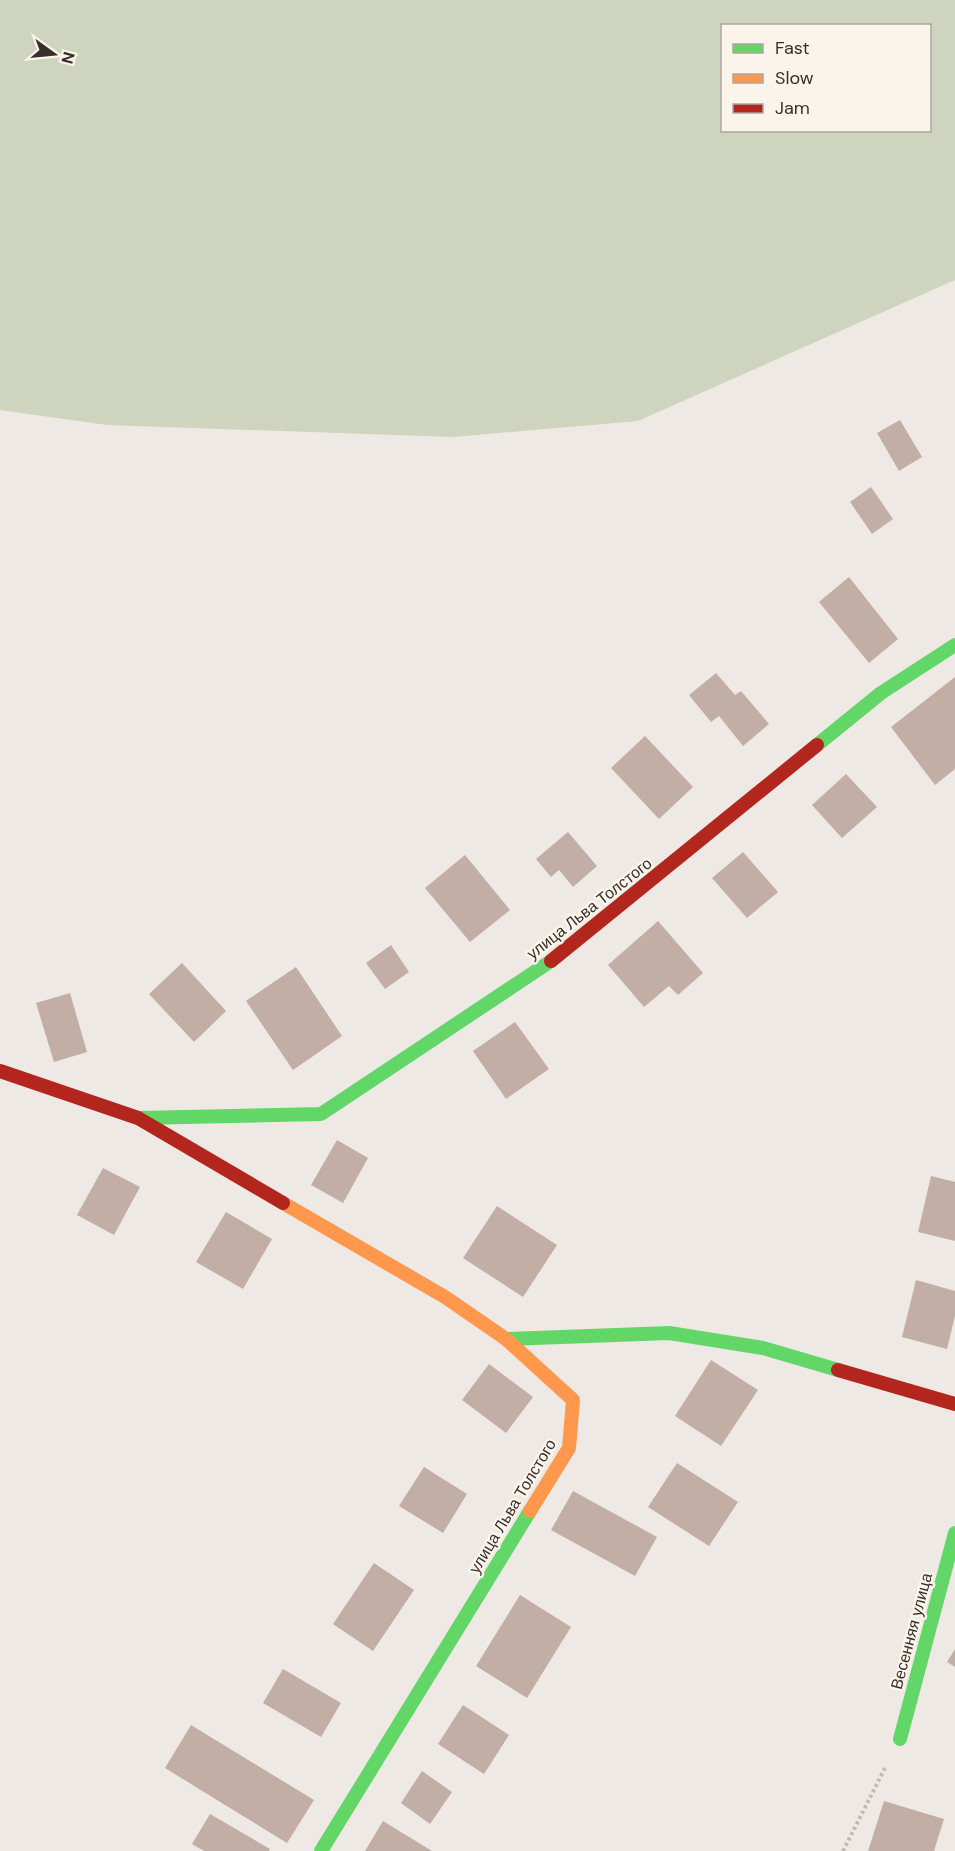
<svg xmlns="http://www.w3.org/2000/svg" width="955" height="1851" font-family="'DM Sans',sans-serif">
<rect width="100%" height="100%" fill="#eee9e4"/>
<path fill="#cfd4be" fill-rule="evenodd" d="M 0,0 L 955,0 L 955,280 L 638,421 L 453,437 L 107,425 L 0,410 ZM 722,26 L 930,26 L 930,130 L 722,130 Z"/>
<g fill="#c2aea5">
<polygon points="900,420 922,457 899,471 877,433"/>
<polygon points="871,487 893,519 872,534 850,502"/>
<polygon points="849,577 898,639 869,663 819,602"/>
<polygon points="716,673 735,695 741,691 769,724 743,746 719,716 711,722 689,695"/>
<polygon points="955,677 955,769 935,785 891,727"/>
<polygon points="645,736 693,787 659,819 611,768"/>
<polygon points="846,774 877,807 842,838 812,805"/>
<polygon points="568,832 597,866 573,887 559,870 551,877 536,859"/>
<polygon points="743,852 778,892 747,918 712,878"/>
<polygon points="465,855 510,910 470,942 425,888"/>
<polygon points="658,921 703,973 678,995 669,986 644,1007 608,965"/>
<polygon points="391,945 409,972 385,989 366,963"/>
<polygon points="182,963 226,1011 194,1042 149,994"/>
<polygon points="296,967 342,1036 293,1070 246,1001"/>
<polygon points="70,993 87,1052 54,1062 36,1003"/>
<polygon points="515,1022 549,1069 506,1099 473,1051"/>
<polygon points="337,1140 368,1158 343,1203 311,1185"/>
<polygon points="103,1168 140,1187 114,1235 77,1215"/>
<polygon points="931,1176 955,1182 955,1241 918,1232"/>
<polygon points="497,1206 557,1245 523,1297 463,1258"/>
<polygon points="226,1212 272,1239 243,1289 196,1262"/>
<polygon points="916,1280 955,1291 955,1316 947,1349 902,1337"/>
<polygon points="711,1360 758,1390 721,1446 675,1416"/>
<polygon points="489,1364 533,1397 506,1433 462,1400"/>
<polygon points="677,1463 738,1502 709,1546 648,1507"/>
<polygon points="424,1467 467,1494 443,1533 399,1506"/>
<polygon points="573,1491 657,1537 635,1576 551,1530"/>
<polygon points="374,1563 414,1590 373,1651 333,1624"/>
<polygon points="520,1595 571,1627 527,1698 476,1666"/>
<polygon points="955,1649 955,1667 947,1662"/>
<polygon points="283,1669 341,1703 321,1737 263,1703"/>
<polygon points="463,1705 509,1735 484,1774 438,1744"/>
<polygon points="191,1725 314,1800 287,1843 165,1768"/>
<polygon points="422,1771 452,1792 430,1824 401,1803"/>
<polygon points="884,1801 944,1819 934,1851 868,1851"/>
<polygon points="210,1814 270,1849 269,1851 204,1851 192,1844"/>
<polygon points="383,1821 432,1851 365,1851"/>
</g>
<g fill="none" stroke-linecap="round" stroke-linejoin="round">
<polyline stroke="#c0bab4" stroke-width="4" stroke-dasharray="3 3" stroke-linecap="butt" points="843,1851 886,1766"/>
<g stroke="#63d668" stroke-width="14">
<polyline points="817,745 881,693 955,645"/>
<polyline points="138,1118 321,1114 551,961"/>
<polyline points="506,1339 669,1333 763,1348 838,1370"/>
<polyline points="900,1739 955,1533"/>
<polyline points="321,1851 530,1511"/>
</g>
<polyline stroke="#ff974d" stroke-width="14" points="283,1203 445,1297 506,1339 573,1400 569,1448 530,1511"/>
<g stroke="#b3261e" stroke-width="14">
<polyline points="551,961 817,745"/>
<polyline points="0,1071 138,1118 283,1203"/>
<polyline points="838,1370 955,1404"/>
</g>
</g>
<g text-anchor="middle" stroke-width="5" stroke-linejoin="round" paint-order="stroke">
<g font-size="16" fill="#392f2a" stroke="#faf4eb">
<text transform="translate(589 908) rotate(-38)" y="6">улица Льва Толстого</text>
<text transform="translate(512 1506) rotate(-59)" y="6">улица Льва Толстого</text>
<text transform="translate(911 1631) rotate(-75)" y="6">Весенняя улица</text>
</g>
</g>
<rect x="721" y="24" width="210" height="108" fill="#faf4eb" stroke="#ada59e" stroke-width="1.5"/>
<rect x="733" y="44" width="30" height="9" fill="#63d668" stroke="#ada59e" stroke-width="1.5"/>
<text x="775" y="54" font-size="18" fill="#392f2a">Fast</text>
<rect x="733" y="74" width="30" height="9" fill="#ff974d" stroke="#ada59e" stroke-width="1.5"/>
<text x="775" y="84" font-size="18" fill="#392f2a">Slow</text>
<rect x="733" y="104" width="30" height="9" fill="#b3261e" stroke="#ada59e" stroke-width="1.5"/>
<text x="775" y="114" font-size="18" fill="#392f2a">Jam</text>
<g transform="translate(54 54) rotate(105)" stroke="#faf4eb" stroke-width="4.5" paint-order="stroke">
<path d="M0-4.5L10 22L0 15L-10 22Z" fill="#392f2a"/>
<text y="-9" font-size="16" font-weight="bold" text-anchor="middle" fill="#392f2a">N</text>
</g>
</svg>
